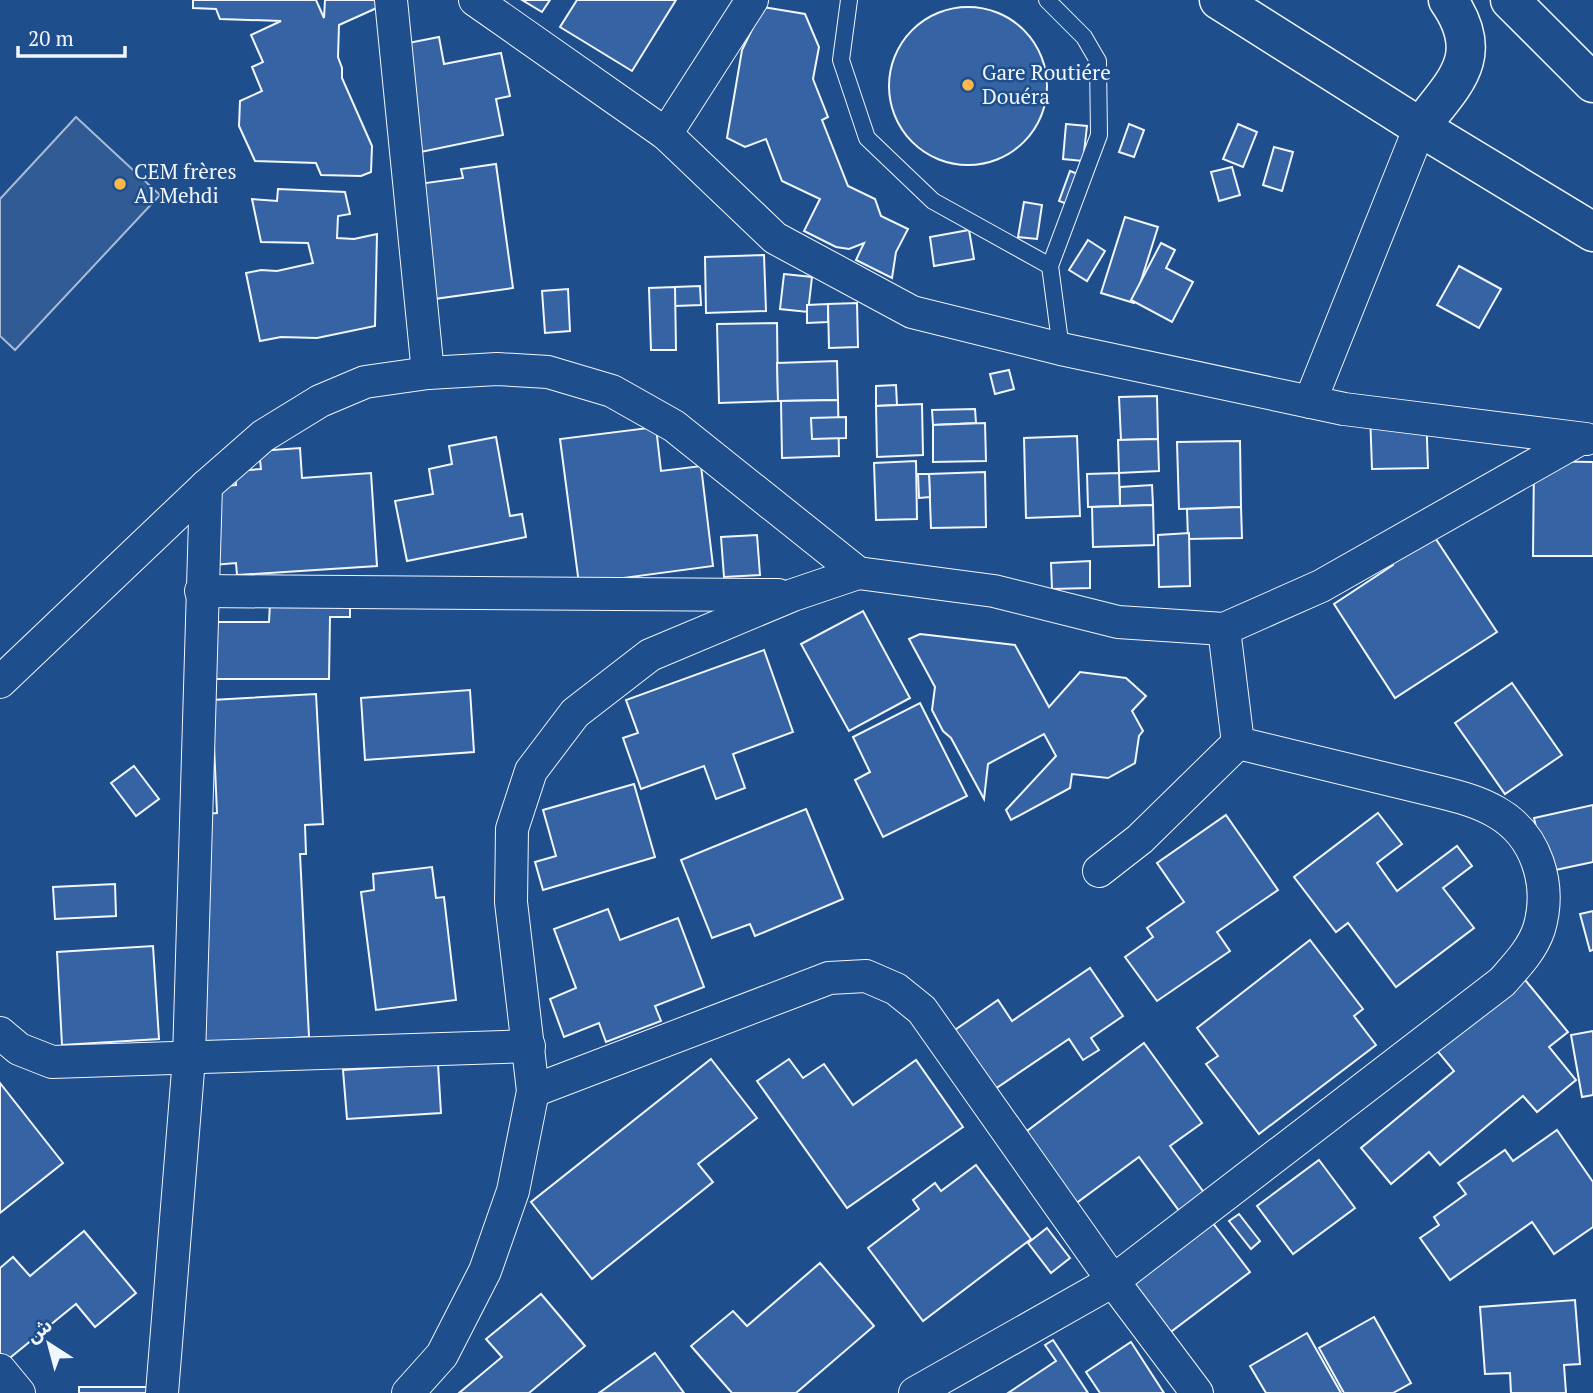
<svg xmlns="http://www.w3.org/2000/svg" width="1593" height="1393" font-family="'PT Serif','Noto Sans Arabic',serif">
<rect width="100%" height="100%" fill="#1f4e8c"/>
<polygon fill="#305b95" stroke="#a8bbd7" stroke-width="2" points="76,117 160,195 15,350 0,336 0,199"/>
<g fill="#3563a3" stroke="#f2f6ff" stroke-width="2">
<polygon points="193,0 316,0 324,18 325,0 380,0 379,7 339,25 338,57 342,68 342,78 372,146 371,172 361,176 321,175 316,163 255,161 239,126 240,101 262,91 252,67 263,62 251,35 281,21 220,19 216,9 193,8"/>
<polygon points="522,0 550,0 542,12"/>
<polygon points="577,0 676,0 632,71 560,27"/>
<circle cx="968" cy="86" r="79"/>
<polygon points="763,7 805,14 819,47 813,79 828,117 822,120 848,186 875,199 881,216 908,229 896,252 892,278 856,260 864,243 849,249 836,247 804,231 820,199 782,181 766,139 745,147 727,138 742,50"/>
<polygon points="439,37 444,64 501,53 510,96 496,99 503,135 406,155 398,45"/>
<polygon points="1066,124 1087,126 1083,161 1063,159"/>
<polygon points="1129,124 1144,130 1134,157 1119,152"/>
<polygon points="1238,124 1257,132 1243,167 1223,159"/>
<polygon points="1274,147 1293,152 1282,191 1263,185"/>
<polygon points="496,164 513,288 427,300 411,185 463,178 461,169"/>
<polygon points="1232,167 1240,195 1219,201 1211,172"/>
<polygon points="1070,171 1086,177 1075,207 1059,201"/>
<polygon points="278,189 345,192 350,214 338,216 337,238 354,239 377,234 375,326 317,338 281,337 260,341 246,273 261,270 277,271 313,263 308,243 261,242 252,199 277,201"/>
<polygon points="1024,202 1042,205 1037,239 1018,237"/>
<polygon points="1125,217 1158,227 1134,303 1101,293"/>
<polygon points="969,230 974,259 934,266 930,237"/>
<polygon points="1088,240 1105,251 1087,281 1069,270"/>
<polygon points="1161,243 1175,250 1166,268 1193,282 1172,322 1131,300"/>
<polygon points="764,255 766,311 706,313 705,257"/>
<polygon points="1459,266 1501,289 1479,328 1437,305"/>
<polygon points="784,274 812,277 808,312 780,309"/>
<polygon points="700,286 701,305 675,306 675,287"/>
<polygon points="675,287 676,350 651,350 649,288"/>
<polygon points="568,289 570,331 545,333 542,291"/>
<polygon points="857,303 858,347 829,348 828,304"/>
<polygon points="828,304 828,322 807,323 807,305"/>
<polygon points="777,323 778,401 719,403 717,324"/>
<polygon points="837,361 838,400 778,401 777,363"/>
<polygon points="1009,370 1014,389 995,394 990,374"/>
<polygon points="896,385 897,405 876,406 876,386"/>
<polygon points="1157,396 1158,439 1121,440 1119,397"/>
<polygon points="838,400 839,456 782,458 781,401"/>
<polygon points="922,404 923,455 877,457 876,406"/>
<polygon points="975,409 976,423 933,425 932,410"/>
<polygon points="1426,411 1428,468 1372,469 1370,413"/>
<polygon points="846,417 846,438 812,439 811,418"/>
<polygon points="985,423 986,461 933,462 933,425"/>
<polygon points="656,427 661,471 701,466 713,566 579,584 560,439"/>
<polygon points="1077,436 1080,516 1026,518 1024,438"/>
<polygon points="496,437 510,516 522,514 526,537 407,561 395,501 433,494 429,469 452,464 449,446"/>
<polygon points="1158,439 1159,471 1119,473 1118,440"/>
<polygon points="1240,441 1241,507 1179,509 1177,442"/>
<polygon points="300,448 302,478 371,473 377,566 237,575 236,563 201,566 196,488 236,485 235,471 261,469 259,451"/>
<polygon points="916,461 917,519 876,520 874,463"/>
<polygon points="1534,461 1593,462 1593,556 1533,556"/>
<polygon points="985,472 986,527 931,528 929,474"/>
<polygon points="1119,473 1120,506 1088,507 1087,474"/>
<polygon points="918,474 929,474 930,497 919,498"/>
<polygon points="1152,485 1153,505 1120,506 1120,487"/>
<polygon points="1153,505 1154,545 1093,547 1092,507"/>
<polygon points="1241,507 1242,538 1188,539 1187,509"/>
<polygon points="1426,524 1497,632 1395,698 1334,604 1393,565 1384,552"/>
<polygon points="1189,533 1190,586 1159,587 1158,535"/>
<polygon points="757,535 760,575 724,577 721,537"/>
<polygon points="1090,561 1090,588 1052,589 1051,563"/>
<polygon points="270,603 350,603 350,617 330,617 329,679 213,679 214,622 269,622"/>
<polygon points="863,611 910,698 849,731 801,644"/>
<polygon points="920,634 1015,645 1049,707 1080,672 1126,678 1146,696 1132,711 1143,731 1139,736 1135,763 1108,778 1072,774 1070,788 1011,820 1006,810 1056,756 1044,734 988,764 984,799 951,738 943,731 932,710 935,687 909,639"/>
<polygon points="764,650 793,732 733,754 745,788 716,799 704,766 641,789 623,738 638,733 626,700"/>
<polygon points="1512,683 1562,755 1505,794 1455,723"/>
<polygon points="470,690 474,752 365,760 361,698"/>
<polygon points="316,694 323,824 305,825 306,854 300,854 309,1037 204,1043 205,814 217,813 212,700"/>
<polygon points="920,703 967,796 883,837 855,780 870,772 853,737"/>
<polygon points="134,766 159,799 136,816 111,783"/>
<polygon points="634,784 655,857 543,890 535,862 556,856 543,810"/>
<polygon points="1593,805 1593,862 1546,872 1534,818"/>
<polygon points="806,809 843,899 755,936 750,924 712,938 681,860"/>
<polygon points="1378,813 1402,844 1377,863 1397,891 1457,846 1472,866 1443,888 1474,928 1396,987 1348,923 1336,932 1294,877"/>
<polygon points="1226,815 1278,890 1217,932 1230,951 1157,1001 1125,957 1153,937 1147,928 1184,902 1157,863"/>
<polygon points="432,867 436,898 444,897 456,1000 376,1010 361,892 374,890 373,874"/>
<polygon points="115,884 116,916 55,919 53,887"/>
<polygon points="608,909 620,940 678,918 704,987 655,1006 661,1021 606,1042 599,1023 564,1037 550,999 576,988 554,929"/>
<polygon points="1593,911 1593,950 1590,951 1580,914"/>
<polygon points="1310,940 1363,1009 1354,1016 1376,1045 1259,1134 1206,1064 1218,1056 1197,1028"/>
<polygon points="153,946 159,1039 62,1045 57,952"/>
<polygon points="1512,964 1568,1032 1549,1047 1576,1080 1537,1112 1523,1096 1440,1165 1429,1152 1391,1184 1361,1148 1454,1071 1425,1036"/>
<polygon points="1090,968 1123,1016 1091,1038 1099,1050 1083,1060 1069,1039 992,1091 952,1032 998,1000 1012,1021"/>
<polygon points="1593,1031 1593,1095 1582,1097 1571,1035"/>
<polygon points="1144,1043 1202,1123 1170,1146 1205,1194 1180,1212 1139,1157 1071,1207 1019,1137"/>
<polygon points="711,1059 757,1118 698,1164 713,1182 592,1279 531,1202"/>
<polygon points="789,1059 803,1078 824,1064 853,1105 916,1060 963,1127 847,1208 757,1081"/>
<polygon points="438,1064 441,1113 347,1119 343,1070"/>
<polygon points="0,1083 63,1163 0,1213"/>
<polygon points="1557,1130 1593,1182 1593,1227 1554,1254 1532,1222 1450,1280 1420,1238 1439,1225 1434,1217 1466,1194 1458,1183 1505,1150 1513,1161"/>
<polygon points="1319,1160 1355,1208 1293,1254 1257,1206"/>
<polygon points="976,1165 1031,1239 923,1321 868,1248 919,1209 913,1200 935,1183 941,1191"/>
<polygon points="1203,1210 1250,1272 1164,1337 1117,1275"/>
<polygon points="1239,1214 1260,1241 1251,1249 1229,1221"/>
<polygon points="1047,1228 1070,1258 1051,1273 1028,1243"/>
<polygon points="84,1231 136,1293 95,1327 76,1304 0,1366 0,1268 13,1257 30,1276"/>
<polygon points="820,1263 874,1326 796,1393 732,1393 691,1346 733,1311 747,1326"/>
<polygon points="541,1294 585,1346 529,1393 459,1393 502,1357 486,1339"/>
<polygon points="1575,1300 1580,1364 1564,1365 1566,1393 1511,1393 1510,1373 1485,1374 1480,1307"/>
<polygon points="1374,1317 1411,1383 1393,1393 1344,1393 1319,1348"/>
<polygon points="1307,1333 1341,1393 1266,1393 1250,1366"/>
<polygon points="1053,1340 1088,1393 1008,1393 1056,1361 1045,1345"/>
<polygon points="1131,1342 1164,1393 1100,1393 1086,1372"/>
<polygon points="655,1353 684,1393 599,1393"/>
<rect x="79" y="1387" width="71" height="6"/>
</g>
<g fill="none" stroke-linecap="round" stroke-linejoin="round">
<defs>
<g id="lane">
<polyline points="849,0 841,60 867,138 933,201 1050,266"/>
<polyline points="1047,0 1084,37 1098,61 1099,135 1050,266 1061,349"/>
</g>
<g id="street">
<polyline points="391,0 428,373"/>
<polyline points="475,0 666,134 775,238 912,312 1061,349 1344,409 1586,439"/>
<polyline points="666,134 752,0"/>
<polyline points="1310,402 1420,127"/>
<polyline points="201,591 778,595"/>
<polyline points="0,682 206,486 263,436 320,401 365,382 428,373 497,369 548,372 612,391 674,426 858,573"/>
<polyline points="1099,871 1140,839 1238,743"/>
<polyline points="0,1033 19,1049 52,1062 529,1046"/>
<polyline points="533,1091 829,978 866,976 896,989 922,1010 1113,1281 1197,1393"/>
<polyline points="0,1370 19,1393"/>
<polyline points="162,1393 189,1058 206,486"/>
<polyline points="408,1393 442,1355 485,1271 513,1191 533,1091 511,902 512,829 531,771 575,713 650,655 793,595 858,573 994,591 1118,622 1224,629 1321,586 1580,439"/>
<path d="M 915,1393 L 1113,1281 L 1502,982 C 1516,966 1532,950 1539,929 C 1552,885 1537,835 1496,812 C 1479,802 1460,797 1440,792 L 1238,743 L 1224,629"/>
</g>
<polyline id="secondary" points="1219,0 1420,127 1593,232"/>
<g id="highway">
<polyline points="1510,0 1593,83"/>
<path d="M 1420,127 C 1455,82 1487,56 1448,0"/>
</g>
</defs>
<use href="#lane" stroke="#f2f6ff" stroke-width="18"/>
<use href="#street" stroke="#f2f6ff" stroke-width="34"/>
<use href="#secondary" stroke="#f2f6ff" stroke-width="41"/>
<use href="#highway" stroke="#f2f6ff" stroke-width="41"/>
<use href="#lane" stroke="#1f4e8c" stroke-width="16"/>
<use href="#street" stroke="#1f4e8c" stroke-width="32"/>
<use href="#secondary" stroke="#1f4e8c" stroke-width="38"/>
<use href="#highway" stroke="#1f4e8c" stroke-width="38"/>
</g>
<g fill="#ffb74d" stroke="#1f4e8c" stroke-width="2.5">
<circle cx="968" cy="85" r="7"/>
<circle cx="120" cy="184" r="7"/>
</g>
<g text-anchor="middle" stroke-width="5" stroke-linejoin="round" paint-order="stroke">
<g font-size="21" fill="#f2f6ff" stroke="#1f4e8c" text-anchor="start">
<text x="982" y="80">Gare Routiére<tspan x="982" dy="24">Douéra</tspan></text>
<text x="134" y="179">CEM frères<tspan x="134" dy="24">Al Mehdi</tspan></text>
</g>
</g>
<g transform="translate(49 1344) rotate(324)" stroke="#1f4e8c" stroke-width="5" paint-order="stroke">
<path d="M0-5L12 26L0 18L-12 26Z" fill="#f2f6ff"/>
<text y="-10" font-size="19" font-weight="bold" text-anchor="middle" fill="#f2f6ff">ش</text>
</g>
<path d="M18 46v10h107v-10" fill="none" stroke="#f2f6ff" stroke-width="3.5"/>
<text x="28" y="46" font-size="21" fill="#f2f6ff" stroke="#1f4e8c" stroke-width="5" paint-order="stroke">20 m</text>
</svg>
